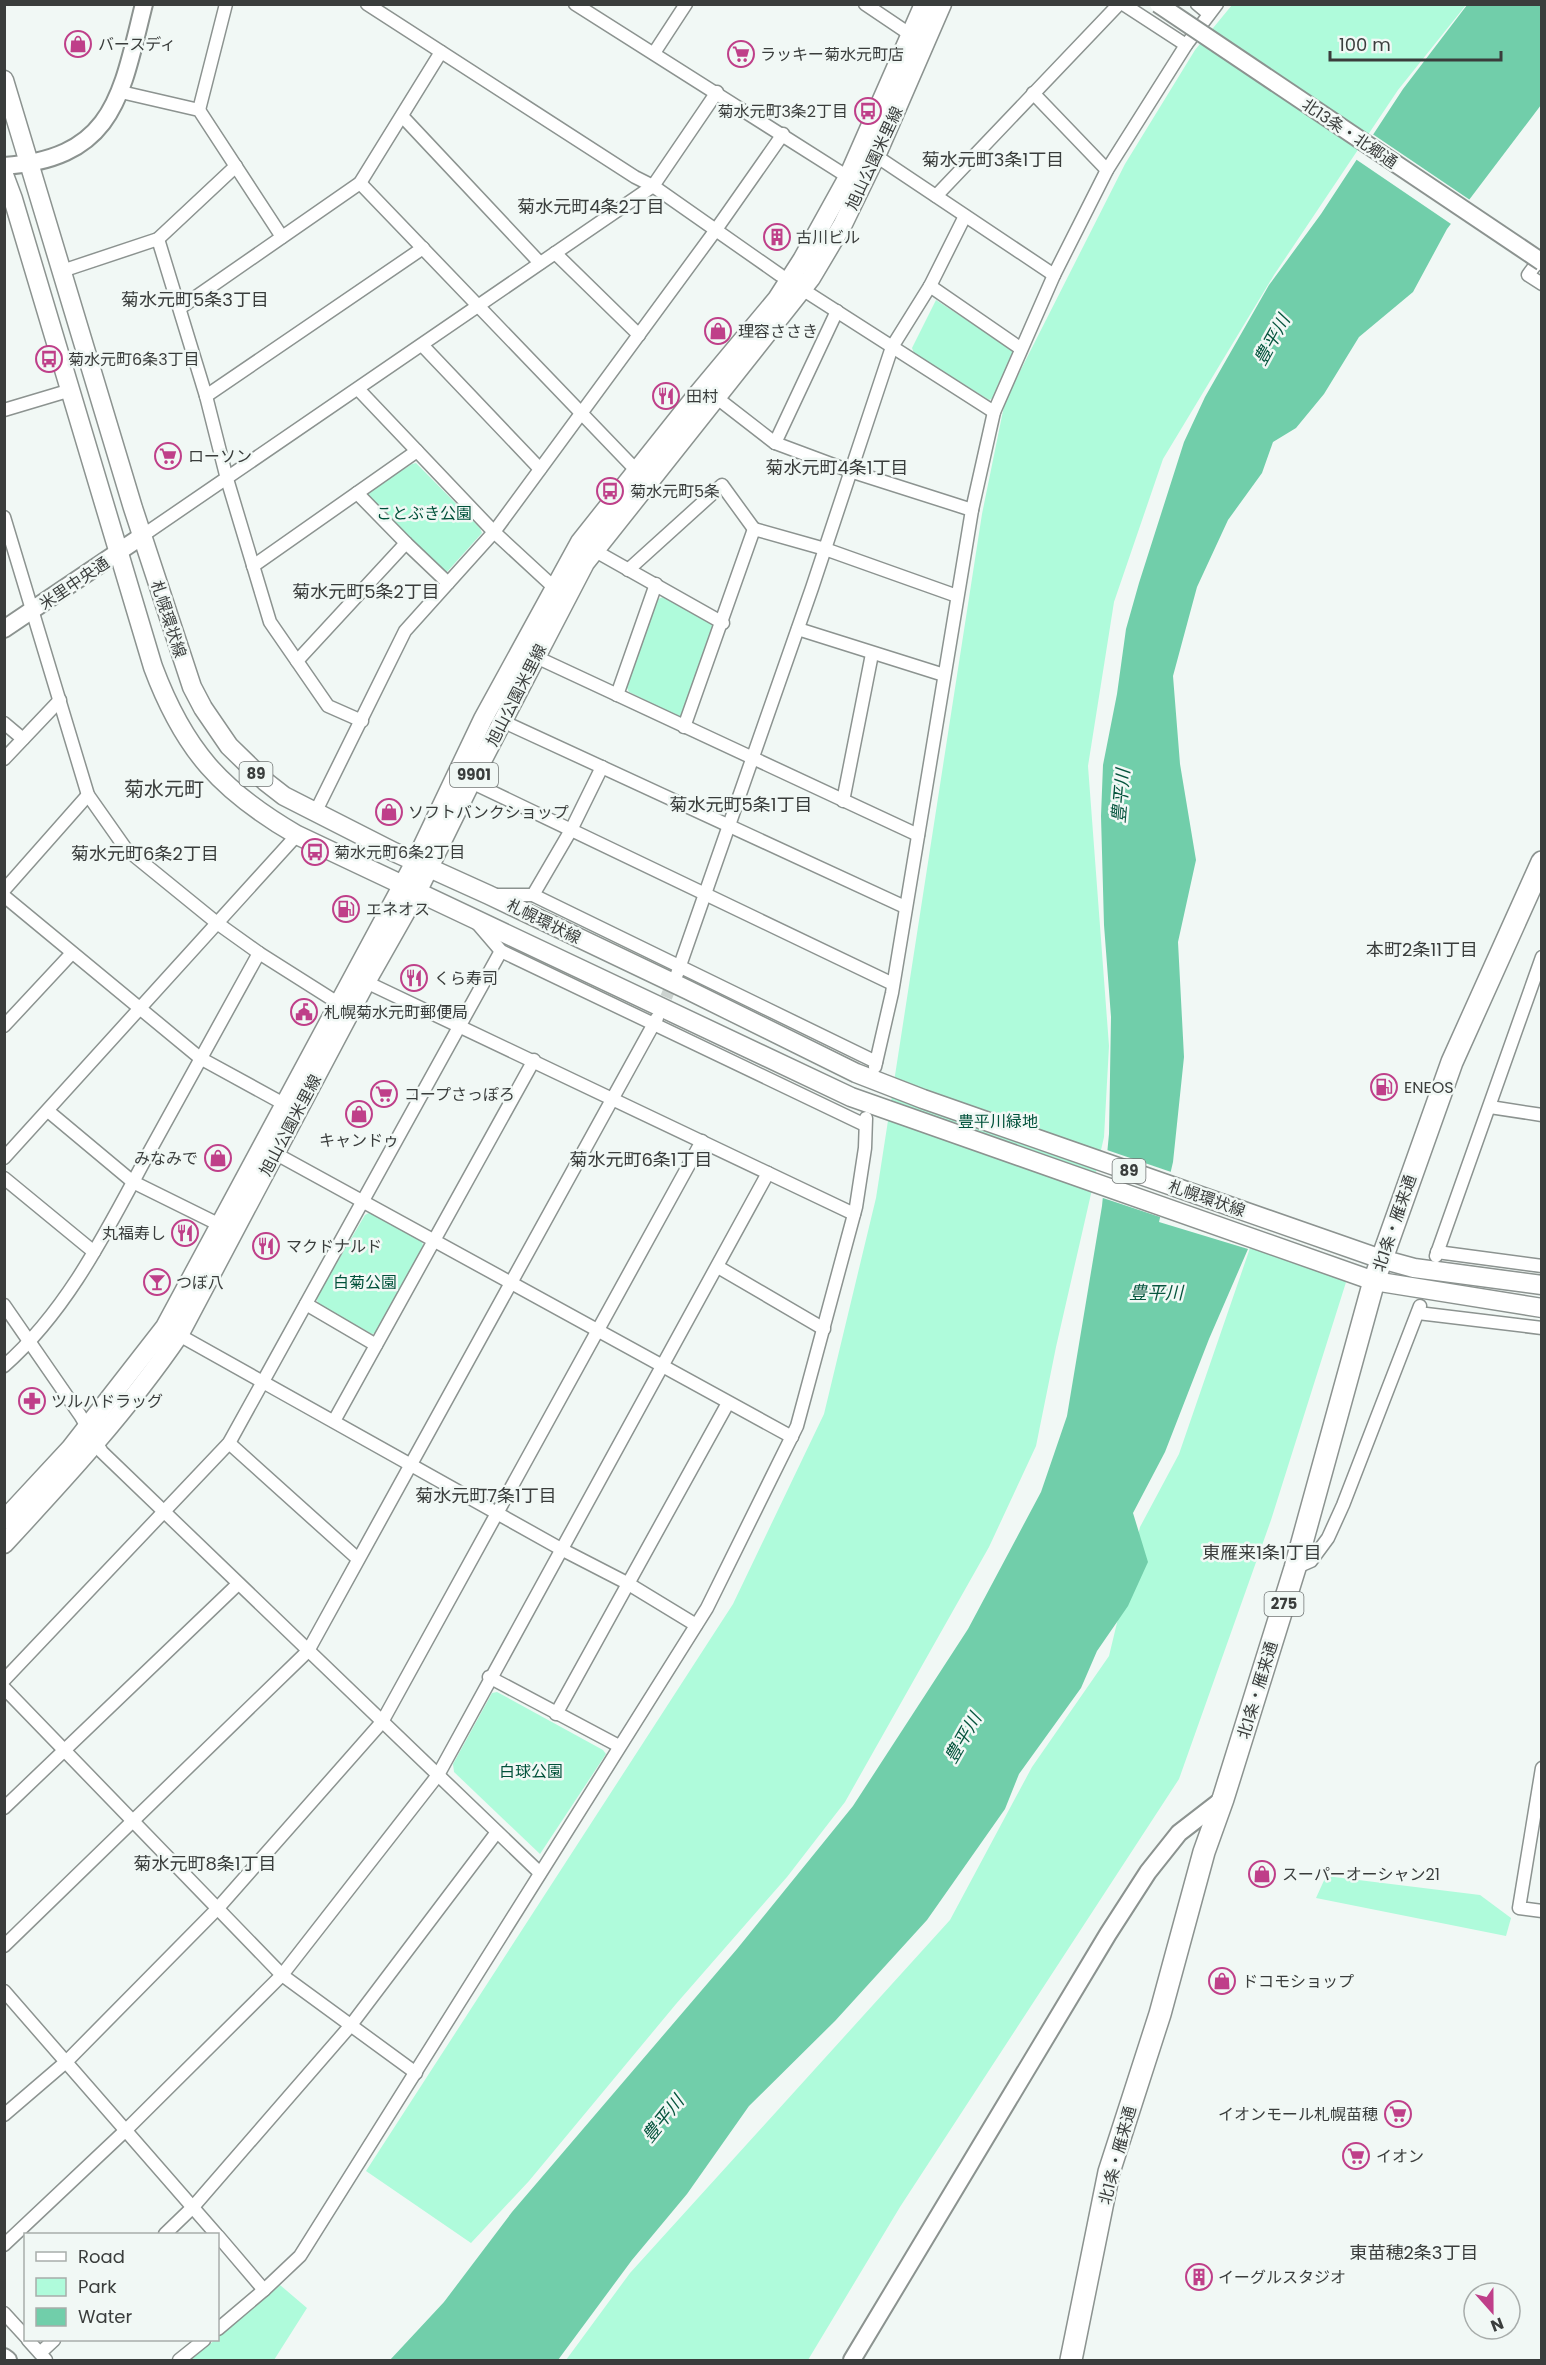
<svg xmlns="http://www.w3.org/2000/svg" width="1546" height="2365" font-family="Poppins,'Noto Sans JP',sans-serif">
<rect width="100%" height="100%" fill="#f1f8f5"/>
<g fill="#affbdb">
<polygon points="1232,5 1466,5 1398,90 1274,275 1163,459 1114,602 1088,766 1109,1046 1104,1137 1056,1347 1036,1446 989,1547 845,1802 787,1877 676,2004 529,2181 471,2243 366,2171 733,1604 824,1414 876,1198 982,514 1005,401 1125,164 1195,50"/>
<polygon points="936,300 1016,352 1000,380 993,398 989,400 914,353 912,348"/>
<polygon points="416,463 480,528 482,533 446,573 442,573 367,498 368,492 412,464"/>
<polygon points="663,597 711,621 714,627 684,714 679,717 629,692 626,686 658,599"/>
<polygon points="371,1212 422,1241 423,1246 376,1333 372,1334 319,1305 316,1298 365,1215"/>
<polygon points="1250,1248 1347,1279 1271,1520 1179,1779 900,2207 808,2360 566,2360 630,2273 950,1920 1032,1767 1109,1656 1140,1527 1179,1454"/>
<polygon points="497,1692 603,1750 606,1754 540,1854 454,1772 453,1764 492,1693"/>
<polygon points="1326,1876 1480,1895 1511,1918 1506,1936 1316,1898"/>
<polygon points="280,2285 307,2308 274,2360 189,2360 215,2340 218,2340 218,2337"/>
</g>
<polygon fill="#71ceaa" points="1467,5 1541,5 1541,105 1447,229 1413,292 1359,337 1324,394 1296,428 1273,442 1262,473 1228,520 1197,587 1173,676 1180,764 1196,860 1178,942 1184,1057 1173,1162 1159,1222 1248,1249 1209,1339 1165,1452 1133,1513 1148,1562 1128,1606 1097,1651 1081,1688 1019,1774 1005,1809 927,1920 835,2021 749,2106 687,2194 632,2260 558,2360 390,2360 444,2302 512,2212 737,1949 853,1806 968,1629 1041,1492 1067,1416 1102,1206 1109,1134 1111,1017 1104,925 1101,816 1103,765 1117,694 1126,629 1139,583 1184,442 1205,397 1269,285 1321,214 1403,89"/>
<g fill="#f1f8f5">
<polygon points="1371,133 1473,202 1454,226 1354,158"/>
<polygon points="1104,1149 1174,1173 1163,1218 1100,1197"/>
</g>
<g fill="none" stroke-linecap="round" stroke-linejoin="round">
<polyline stroke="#ccd3d0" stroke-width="12" stroke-dasharray="12 6" stroke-linecap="butt" points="659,1014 675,977"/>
<defs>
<g id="street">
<polyline points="367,4 635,177 653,186 780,275 994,412"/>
<polyline points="575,4 848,177"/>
<polyline points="865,4 911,35"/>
<polyline points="1123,4 1186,45"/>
<polyline points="1197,4 1209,14"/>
<polyline points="654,53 686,4"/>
<polyline points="121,92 199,110 282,237"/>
<polyline points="1033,93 1107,170"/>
<polyline points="199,110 226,4"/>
<polyline points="402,116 540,263"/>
<polyline points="876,156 1054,275"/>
<polyline points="360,183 636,470"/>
<polyline points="936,196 1119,4"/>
<polyline points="158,239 206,396 227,479 270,622 328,706 362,721"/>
<polyline points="555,253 639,335"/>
<polyline points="1542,256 1528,275 1542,284"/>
<polyline points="62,271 158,239 236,166"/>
<polyline points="930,286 1020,348"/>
<polyline points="180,308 360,183 441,52"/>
<polyline points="422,345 540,469"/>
<polyline points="358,389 494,532 559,592"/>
<polyline points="206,396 423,248"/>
<polyline points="717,398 775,443 850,471 972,510"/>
<polyline points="4,410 71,390"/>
<polyline points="775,443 837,311"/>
<polyline points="4,517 88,795 126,849 217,923 259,953 338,1003"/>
<polyline points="142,536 653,186 717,92"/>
<polyline points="406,543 448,583"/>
<polyline points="590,548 723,623"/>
<polyline points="253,566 417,451"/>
<polyline points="628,570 722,485 754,529"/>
<polyline points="798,629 944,675"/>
<polyline points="536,657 918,835"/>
<polyline points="297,661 406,543 357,493"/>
<polyline points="617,695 656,584"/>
<polyline points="502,721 905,907"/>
<polyline points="4,723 23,739"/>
<polyline points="684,727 754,529 825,549 957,596"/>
<polyline points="4,759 60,700"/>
<polyline points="471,782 893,984"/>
<polyline points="843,801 872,654"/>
<polyline points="316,811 405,631 494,532 715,231 783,134"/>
<polyline points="4,890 88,795"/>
<polyline points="493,895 533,895 876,1062"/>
<polyline points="533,895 571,830 602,767"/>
<polyline points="4,896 200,1058 284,1104"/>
<polyline points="477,923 501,951 865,1125"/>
<polyline points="677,974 812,588 892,347 930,286 965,216"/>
<polyline points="366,982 854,1214"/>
<polyline points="4,1026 72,953"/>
<polyline points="875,1067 892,993 972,510 994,412 1054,275 1107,170 1186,45 1217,4"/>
<polyline points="1490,1107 1542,1115"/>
<polyline points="48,1111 133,1182 220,1225"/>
<polyline points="269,1150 792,1437"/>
<polyline points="4,1158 297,835"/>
<polyline points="4,1178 94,1252"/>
<polyline points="1437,1252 1542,1266"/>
<polyline points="1436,1256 1542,957"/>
<polyline points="718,1267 824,1329"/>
<polyline points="306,1304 376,1345"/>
<polyline points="4,1305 80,1415 102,1452 540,1873"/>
<polyline points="1418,1313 1542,1328"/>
<polyline points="179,1335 561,1549 627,1583 696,1625"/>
<path d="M 4,1366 C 68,1310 107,1230 147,1156 C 184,1089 221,1021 259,953"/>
<polyline points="334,1421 534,1060"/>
<polyline points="229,1443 358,1559"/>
<polyline points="1295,1568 1311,1561 1328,1538 1343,1505 1420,1306"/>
<polyline points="489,1677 619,1746"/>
<polyline points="4,1680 229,1443 501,951"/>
<polyline points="4,1688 282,1975 416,2073"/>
<polyline points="556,1714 728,1403"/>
<polyline points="1542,1768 1519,1908 1542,1911"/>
<polyline points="4,1808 238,1584"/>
<polyline points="4,1946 308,1651 657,1018"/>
<polyline points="4,1991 216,2234"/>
<polyline points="4,2115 67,2061 218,1908 382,1722 702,1141"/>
<polyline points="165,2234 193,2207 351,2025 497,1832"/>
<polyline points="218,2236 264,2290"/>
<polyline points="4,2245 126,2130 282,1975 438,1775 768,1173"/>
<polyline points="4,2313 26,2337"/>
<polyline points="218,2329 264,2290 300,2256 707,1608 797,1426 856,1207 865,1148 866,1118"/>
<polyline points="28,2340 46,2360"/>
<polyline points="40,2353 54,2340"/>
<polyline points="179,2360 204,2340"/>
</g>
<g id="secondary">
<path d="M 4,166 C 115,158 121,95 144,4"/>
<polyline points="4,629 142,536"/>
<polyline points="4,2357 8,2360"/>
<polyline points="852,2360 1108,1934 1148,1872 1179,1833 1223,1799"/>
</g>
<g id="primary">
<polyline points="4,80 133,508 192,687 203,708 229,746 266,782 284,796 394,852 489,895 688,990 856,1073 923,1099 1381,1259 1414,1268 1542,1285"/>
<path d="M 4,175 L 13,199 L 153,667 C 184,750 221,791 297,835 L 851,1097 L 1374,1281 L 1542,1308"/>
<polyline points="4,1520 70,1449 165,1327 415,862 483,719 580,542 696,396 777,299 802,260 848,177 924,4"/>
<path d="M 4,1544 C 67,1476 127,1411 179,1335 L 366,982 L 417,892 L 471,782 L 585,563 L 811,278 L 843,224 L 876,156 L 942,4"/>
</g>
<polyline id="highway" points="1071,2360 1109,2172 1160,2014 1204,1852 1223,1799 1295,1568 1374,1281 1452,1062 1542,862"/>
</defs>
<use href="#street" stroke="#8c9390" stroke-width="15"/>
<use href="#secondary" stroke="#8c9390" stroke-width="20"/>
<use href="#primary" stroke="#8c9390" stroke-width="21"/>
<use href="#highway" stroke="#8c9390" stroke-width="24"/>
<use href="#street" stroke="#fff" stroke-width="12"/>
<use href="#secondary" stroke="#fff" stroke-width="16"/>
<use href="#primary" stroke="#fff" stroke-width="18"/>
<use href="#highway" stroke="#fff" stroke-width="21"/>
<defs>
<polyline id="secondary-bridge" points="1158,4 1542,262"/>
</defs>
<use href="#secondary-bridge" stroke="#8c9390" stroke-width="20" stroke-linecap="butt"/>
<use href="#secondary-bridge" stroke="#fff" stroke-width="16"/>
</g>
<defs>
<symbol id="shop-ring" viewBox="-11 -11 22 22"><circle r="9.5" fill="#f1f8f5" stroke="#bf3f89" stroke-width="1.5"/><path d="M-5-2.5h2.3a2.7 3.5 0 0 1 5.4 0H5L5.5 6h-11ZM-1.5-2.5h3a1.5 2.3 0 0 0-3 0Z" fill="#bf3f89"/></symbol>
<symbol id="supermarket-ring" viewBox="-11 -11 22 22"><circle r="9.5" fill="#f1f8f5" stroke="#bf3f89" stroke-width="1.5"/><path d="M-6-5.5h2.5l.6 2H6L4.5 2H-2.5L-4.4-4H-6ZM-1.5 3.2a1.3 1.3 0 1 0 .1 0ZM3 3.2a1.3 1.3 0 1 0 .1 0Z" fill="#bf3f89"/></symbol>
<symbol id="bus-ring" viewBox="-11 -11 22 22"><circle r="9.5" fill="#f1f8f5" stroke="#bf3f89" stroke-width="1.5"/><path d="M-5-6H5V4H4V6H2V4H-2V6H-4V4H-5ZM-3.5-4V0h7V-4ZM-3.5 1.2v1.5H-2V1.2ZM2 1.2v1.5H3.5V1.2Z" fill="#bf3f89"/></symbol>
<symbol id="building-ring" viewBox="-11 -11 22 22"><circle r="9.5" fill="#f1f8f5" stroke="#bf3f89" stroke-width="1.5"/><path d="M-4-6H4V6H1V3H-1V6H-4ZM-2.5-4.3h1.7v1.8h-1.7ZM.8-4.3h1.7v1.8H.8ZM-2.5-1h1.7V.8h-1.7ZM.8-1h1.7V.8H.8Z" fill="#bf3f89"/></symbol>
<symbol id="restaurant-ring" viewBox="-11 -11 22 22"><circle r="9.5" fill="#f1f8f5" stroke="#bf3f89" stroke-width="1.5"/><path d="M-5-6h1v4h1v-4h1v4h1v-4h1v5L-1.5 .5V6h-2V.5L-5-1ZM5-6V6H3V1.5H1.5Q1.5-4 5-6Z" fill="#bf3f89"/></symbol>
<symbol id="fuel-ring" viewBox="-11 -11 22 22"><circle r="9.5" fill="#f1f8f5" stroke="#bf3f89" stroke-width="1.5"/><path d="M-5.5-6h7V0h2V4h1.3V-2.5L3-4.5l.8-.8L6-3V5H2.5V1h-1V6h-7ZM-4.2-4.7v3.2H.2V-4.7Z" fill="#bf3f89"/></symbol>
<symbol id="civic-ring" viewBox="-11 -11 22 22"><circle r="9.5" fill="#f1f8f5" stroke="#bf3f89" stroke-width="1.5"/><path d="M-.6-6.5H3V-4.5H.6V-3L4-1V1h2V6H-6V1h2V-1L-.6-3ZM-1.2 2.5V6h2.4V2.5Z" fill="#bf3f89"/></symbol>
<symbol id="bar-ring" viewBox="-11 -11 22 22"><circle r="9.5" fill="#f1f8f5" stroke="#bf3f89" stroke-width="1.5"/><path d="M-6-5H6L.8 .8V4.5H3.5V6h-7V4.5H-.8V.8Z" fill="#bf3f89"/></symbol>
<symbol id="pharmacy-ring" viewBox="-11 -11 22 22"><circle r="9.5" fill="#f1f8f5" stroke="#bf3f89" stroke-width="1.5"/><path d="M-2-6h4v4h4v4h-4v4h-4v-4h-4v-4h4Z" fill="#bf3f89"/></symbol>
</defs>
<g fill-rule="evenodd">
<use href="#shop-ring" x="63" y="29" width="30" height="30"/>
<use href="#supermarket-ring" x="726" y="39" width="30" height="30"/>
<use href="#bus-ring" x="853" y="96" width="30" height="30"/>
<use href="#building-ring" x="762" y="222" width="30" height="30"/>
<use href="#shop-ring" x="703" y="316" width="30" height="30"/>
<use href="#bus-ring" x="34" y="344" width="30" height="30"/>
<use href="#restaurant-ring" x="651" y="381" width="30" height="30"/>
<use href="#supermarket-ring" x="153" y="441" width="30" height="30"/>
<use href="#bus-ring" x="595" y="476" width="30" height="30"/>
<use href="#shop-ring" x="374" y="797" width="30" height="30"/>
<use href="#bus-ring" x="300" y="837" width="30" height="30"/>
<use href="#fuel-ring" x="331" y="894" width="30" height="30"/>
<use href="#restaurant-ring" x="399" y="963" width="30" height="30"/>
<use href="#civic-ring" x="289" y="997" width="30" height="30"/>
<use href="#fuel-ring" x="1369" y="1072" width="30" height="30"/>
<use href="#supermarket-ring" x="369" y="1079" width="30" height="30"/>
<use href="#shop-ring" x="344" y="1099" width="30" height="30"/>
<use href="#shop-ring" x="203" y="1143" width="30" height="30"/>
<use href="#restaurant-ring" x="170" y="1218" width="30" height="30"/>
<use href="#restaurant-ring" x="251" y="1231" width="30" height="30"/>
<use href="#bar-ring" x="142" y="1267" width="30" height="30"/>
<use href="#pharmacy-ring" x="17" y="1386" width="30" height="30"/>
<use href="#shop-ring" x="1247" y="1859" width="30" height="30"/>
<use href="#shop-ring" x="1207" y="1966" width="30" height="30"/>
<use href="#supermarket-ring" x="1383" y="2099" width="30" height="30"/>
<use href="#supermarket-ring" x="1341" y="2141" width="30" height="30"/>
<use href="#building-ring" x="1184" y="2262" width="30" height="30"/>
</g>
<g text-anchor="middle" stroke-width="5" stroke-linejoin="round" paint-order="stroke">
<g fill="#f1f8f5" stroke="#717574" stroke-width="1.5">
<rect x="239.5" y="762" width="33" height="24" rx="4.5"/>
<rect x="450" y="763" width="48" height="24" rx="4.5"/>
<rect x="1112.5" y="1159" width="33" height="24" rx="4.5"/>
<rect x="1264.5" y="1592" width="39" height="24" rx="4.5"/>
</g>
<g font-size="15" font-weight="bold" fill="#3a3d3c">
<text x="256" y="779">89</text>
<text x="474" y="780">9901</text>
<text x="1129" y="1176">89</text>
<text x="1284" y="1609">275</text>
</g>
<g font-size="16" fill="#3a3d3c" stroke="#f1f8f5" text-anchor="start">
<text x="98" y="50">バースディ</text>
<text x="760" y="60">ラッキー菊水元町店</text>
<text x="848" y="117" text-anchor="end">菊水元町3条2丁目</text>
<text x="796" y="243">古川ビル</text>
<text x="738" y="337">理容ささき</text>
<text x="68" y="365">菊水元町6条3丁目</text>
<text x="686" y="402">田村</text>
<text x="188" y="462">ローソン</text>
<text x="630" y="497">菊水元町5条</text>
<text x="408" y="818">ソフトバンクショップ</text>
<text x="334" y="858">菊水元町6条2丁目</text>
<text x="366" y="915">エネオス</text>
<text x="434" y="984">くら寿司</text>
<text x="324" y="1018">札幌菊水元町郵便局</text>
<text x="1404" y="1093">ENEOS</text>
<text x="404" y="1100">コープさっぽろ</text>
<text x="359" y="1146" text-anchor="middle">キャンドゥ</text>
<text x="198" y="1164" text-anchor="end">みなみで</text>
<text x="166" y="1239" text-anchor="end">丸福寿し</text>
<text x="286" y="1252">マクドナルド</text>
<text x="176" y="1288">つぼ八</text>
<text x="51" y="1407">ツルハドラッグ</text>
<text x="1282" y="1880">スーパーオーシャン21</text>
<text x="1242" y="1987">ドコモショップ</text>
<text x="1378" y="2120" text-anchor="end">イオンモール札幌苗穂</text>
<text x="1376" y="2162">イオン</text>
<text x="1218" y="2283">イーグルスタジオ</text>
</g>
<g font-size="16" fill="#3a3d3c" stroke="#f1f8f5">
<text transform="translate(1350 133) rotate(34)" y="6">北13条・北郷通</text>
<text transform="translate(874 158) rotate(-65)" y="6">旭山公園米里線</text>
<text transform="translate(74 583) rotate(-34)" y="6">米里中央通</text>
<text transform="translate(169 619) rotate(72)" y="6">札幌環状線</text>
<text transform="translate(516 695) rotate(-63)" y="6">旭山公園米里線</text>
<text transform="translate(544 921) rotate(26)" y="6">札幌環状線</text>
<text transform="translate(290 1125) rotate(-62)" y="6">旭山公園米里線</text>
<text transform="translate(1207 1198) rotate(19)" y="6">札幌環状線</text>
<text transform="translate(1394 1223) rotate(-71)" y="6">北1条・雁来通</text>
<text transform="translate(1257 1690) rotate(-73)" y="6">北1条・雁来通</text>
<text transform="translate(1117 2155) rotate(-75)" y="6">北1条・雁来通</text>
</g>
<g font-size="16" fill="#00513a" stroke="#f1f8f5">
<text x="424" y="519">ことぶき公園</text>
<text x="998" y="1127">豊平川緑地</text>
<text x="365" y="1288">白菊公園</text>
<text x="531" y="1777">白球公園</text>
</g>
<g font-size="18" fill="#3a3d3c" stroke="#f1f8f5">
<text x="993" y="166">菊水元町3条1丁目</text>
<text x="591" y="213">菊水元町4条2丁目</text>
<text x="195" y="306">菊水元町5条3丁目</text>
<text x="837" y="474">菊水元町4条1丁目</text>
<text x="366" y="598">菊水元町5条2丁目</text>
<text x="741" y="811">菊水元町5条1丁目</text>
<text x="145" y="860">菊水元町6条2丁目</text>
<text x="1422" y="956">本町2条11丁目</text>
<text x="641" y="1166">菊水元町6条1丁目</text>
<text x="486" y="1502">菊水元町7条1丁目</text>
<text x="1262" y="1559">東雁来1条1丁目</text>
<text x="205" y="1870">菊水元町8条1丁目</text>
<text x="1414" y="2259">東苗穂2条3丁目</text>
</g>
<g font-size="18" font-style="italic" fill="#06553e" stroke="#f1f8f5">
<text transform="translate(1272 340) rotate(-61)" y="6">豊平川</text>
<text transform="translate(1121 796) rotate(-85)" y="6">豊平川</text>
<text x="1156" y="1299">豊平川</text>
<text transform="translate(963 1738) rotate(-60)" y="6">豊平川</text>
<text transform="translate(663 2119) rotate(-51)" y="6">豊平川</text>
</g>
<g font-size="20" fill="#3a3d3c" stroke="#f1f8f5">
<text x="164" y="796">菊水元町</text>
</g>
</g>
<rect width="1546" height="2365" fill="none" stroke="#3a3d3c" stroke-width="12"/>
<rect x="24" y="2233" width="195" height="108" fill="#f1f8f5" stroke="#a8adab" stroke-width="1.5"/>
<rect x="36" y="2252" width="30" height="9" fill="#ffffff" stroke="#a8adab" stroke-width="1.5"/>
<text x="78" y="2263" font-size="18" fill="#3a3d3c">Road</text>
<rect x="36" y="2278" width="30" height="18" fill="#affbdb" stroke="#a8adab" stroke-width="1.5"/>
<text x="78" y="2293" font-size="18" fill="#3a3d3c">Park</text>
<rect x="36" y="2308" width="30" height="18" fill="#71ceaa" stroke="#a8adab" stroke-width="1.5"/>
<text x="78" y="2323" font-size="18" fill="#3a3d3c">Water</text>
<g transform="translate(1492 2311) rotate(159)"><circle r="28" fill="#f1f8f5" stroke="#a8adab" stroke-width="1.5"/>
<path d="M0-4.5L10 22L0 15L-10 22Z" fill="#bf3f89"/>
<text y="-9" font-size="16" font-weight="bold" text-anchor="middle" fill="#3a3d3c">N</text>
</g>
<path d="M1330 51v9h171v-9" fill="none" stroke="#3a3d3c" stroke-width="3"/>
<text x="1339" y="51" font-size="18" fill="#3a3d3c" stroke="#f1f8f5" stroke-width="4.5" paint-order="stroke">100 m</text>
</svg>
